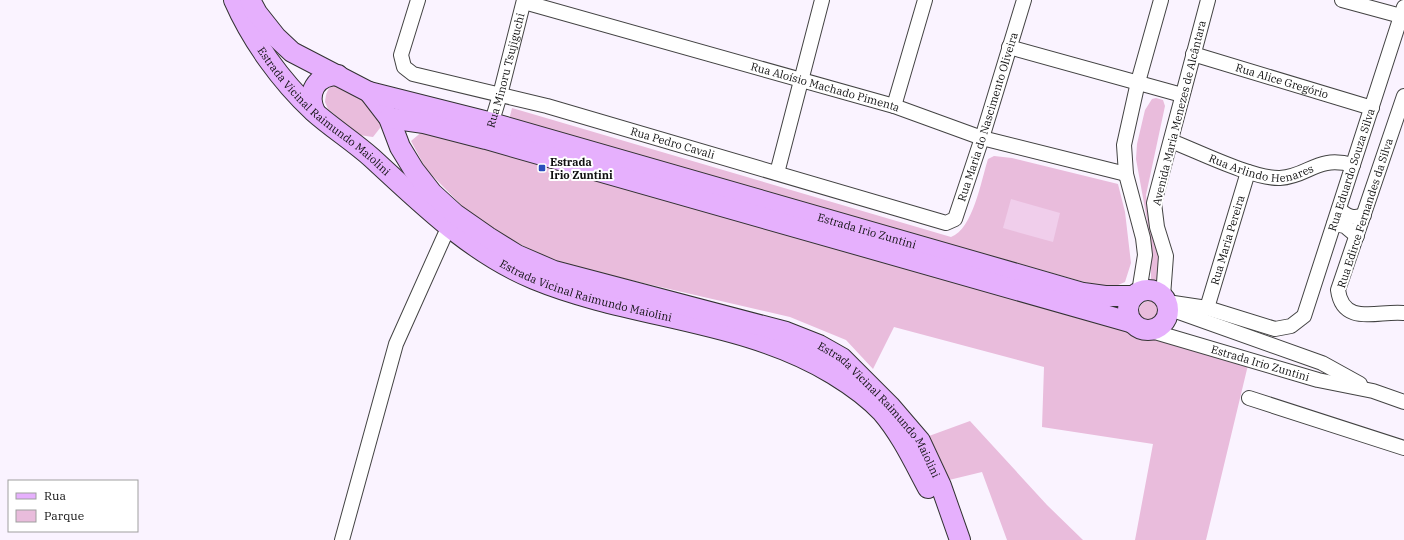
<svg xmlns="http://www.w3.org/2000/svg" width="1404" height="540" font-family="'IBM Plex Serif',serif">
<rect width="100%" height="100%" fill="#faf3ff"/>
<g fill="#e9bcdc">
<path d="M 337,84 L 369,103 L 381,124 L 380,128 L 373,137 L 359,135 L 328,109 L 325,102 C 326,94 327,86 337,84 Z"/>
<polygon points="1156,98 1163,100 1165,106 1146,195 1151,226 1158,252 1158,287 1151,285 1151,242 1136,159 1137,144 1145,110 1152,99"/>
<path d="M 512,108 L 951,237 C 973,229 981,181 988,159 L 994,156 L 1012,158 L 1118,184 L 1125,212 L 1131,263 L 1125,282 L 1109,289 L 509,120 Z"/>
<polygon points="424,130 1248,365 1206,540 1135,540 1153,444 1042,427 1044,367 894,327 873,369 846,340 790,317 557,263 510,239 466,210 426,169 411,141"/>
<circle cx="1149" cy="311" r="10"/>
<polygon points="970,421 1047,505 1083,540 1007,540 982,472 949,480 929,436"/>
</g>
<polygon fill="#f0ceeb" points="1011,199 1060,213 1053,242 1003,228"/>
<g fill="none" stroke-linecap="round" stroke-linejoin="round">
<defs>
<g id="street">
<path id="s1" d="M 418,0 L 401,55 L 404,67 L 413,74 L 547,106 L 946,223 L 955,219 L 982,138 L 1024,0"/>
<polyline points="1342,0 1401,16"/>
<path id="s2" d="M 524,2 L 894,106 L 982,138 L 1126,174"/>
<polyline points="1009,47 1182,95"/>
<path id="s3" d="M 1193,54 L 1372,108"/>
<path d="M 1404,96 L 1338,290 C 1343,327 1379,310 1404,313"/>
<polyline points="894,106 925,0"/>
<path id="s4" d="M 489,131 L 500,95 L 524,0"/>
<path id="s5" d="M 1171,141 C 1197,151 1253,179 1280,178 C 1310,176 1316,155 1353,165"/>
<polyline points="777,173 822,0"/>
<path d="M 1339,209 C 1347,217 1354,219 1364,215"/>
<polyline points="1334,224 1345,226 1357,236"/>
<polyline points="1139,292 1145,255 1143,238 1126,174 1124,145 1138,82 1161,0"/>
<polyline points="1163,296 1166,256 1157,227 1154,203 1208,0"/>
<path id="s6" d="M 1167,302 L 1207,308 L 1275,329 L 1291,326 L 1304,316 L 1404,7"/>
<path id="s7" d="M 1207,308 L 1248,172"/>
<polyline points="1170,309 1322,363 1360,384"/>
<path id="s8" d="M 1148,330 L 1318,380 L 1373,391 L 1404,402"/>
<polyline points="1249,398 1404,448"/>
<polyline points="342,540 396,344 448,228"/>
</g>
<g id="secondary">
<path id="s9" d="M 234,0 C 252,41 281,81 313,111 C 332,128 353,141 372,158 C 422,204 471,253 534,279 C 631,319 743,319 833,374 C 851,385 868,397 882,412 C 901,434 914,462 928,488"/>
<path id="s10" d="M 250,0 L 257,13 L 276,37 L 292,52 L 369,92 L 389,118 L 400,147 L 414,170 L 432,193 L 455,214 L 488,237 L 517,255 L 554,271 L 786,332 L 819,345 L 842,358 L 890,406 L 920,441 L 941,486 L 960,540"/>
<path id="s11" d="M 369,92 L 492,123 L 1083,293 L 1105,296 L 1134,296"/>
<path d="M 315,112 C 306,93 316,75 338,75"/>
<polyline points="389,118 424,123 486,139 1133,323"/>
<circle cx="1148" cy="310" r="20"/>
</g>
</defs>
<use href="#street" stroke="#434343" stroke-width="16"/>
<use href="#secondary" stroke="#323232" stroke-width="22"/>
<use href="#street" stroke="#fff" stroke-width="14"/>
<use href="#secondary" stroke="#e6b0fd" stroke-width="20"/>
</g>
<rect fill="#2a4cbd" stroke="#fff" stroke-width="1.5" x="538" y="164" width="8" height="8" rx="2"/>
<g text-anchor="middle" stroke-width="4" stroke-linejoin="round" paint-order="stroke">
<g font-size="11" fill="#101010" stroke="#fff">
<text dy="4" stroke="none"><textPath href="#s4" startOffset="63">Rua Minoru Tsujiguchi</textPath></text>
<text dy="4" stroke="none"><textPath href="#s3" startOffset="93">Rua Alice Gregório</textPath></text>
<text dy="4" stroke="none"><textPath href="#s2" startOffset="313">Rua Aloísio Machado Pimenta</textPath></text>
<text dy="4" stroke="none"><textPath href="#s9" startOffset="145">Estrada Vicinal Raimundo Maiolini</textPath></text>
<text transform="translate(1179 113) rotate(-76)" y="4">Avenida Maria Menezes de Alcântara</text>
<text dy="4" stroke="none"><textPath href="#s1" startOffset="752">Rua Maria do Nascimento Oliveira</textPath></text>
<text dy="4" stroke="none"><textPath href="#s1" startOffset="350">Rua Pedro Cavali</textPath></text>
<text dy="4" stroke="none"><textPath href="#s5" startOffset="96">Rua Arlindo Henares</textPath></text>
<text dy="4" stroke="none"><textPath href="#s6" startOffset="298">Rua Eduardo Souza Silva</textPath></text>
<text transform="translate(1365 213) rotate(-72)" y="4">Rua Edirce Fernandes da Silva</text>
<text dy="4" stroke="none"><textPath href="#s11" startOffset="517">Estrada Irio Zuntini</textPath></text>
<text dy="4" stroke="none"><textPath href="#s7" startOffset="71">Rua Maria Pereira</textPath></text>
<text dy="4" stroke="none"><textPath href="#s9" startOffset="469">Estrada Vicinal Raimundo Maiolini</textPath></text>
<text dy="4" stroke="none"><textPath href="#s8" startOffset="117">Estrada Irio Zuntini</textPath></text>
<text dy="4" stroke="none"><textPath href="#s10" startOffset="785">Estrada Vicinal Raimundo Maiolini</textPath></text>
</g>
<g font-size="11" font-weight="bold" fill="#101010" stroke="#fff" text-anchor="start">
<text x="550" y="166">Estrada<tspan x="550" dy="13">Irio Zuntini</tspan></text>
</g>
</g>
<rect x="8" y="480" width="130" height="52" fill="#ffffff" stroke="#9f9f9f"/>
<rect x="16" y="493" width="20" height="6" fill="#e6b0fd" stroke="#9f9f9f"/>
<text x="44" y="500" font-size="12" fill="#101010">Rua</text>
<rect x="16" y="510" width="20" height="12" fill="#e9bcdc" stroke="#9f9f9f"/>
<text x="44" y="520" font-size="12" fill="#101010">Parque</text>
</svg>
